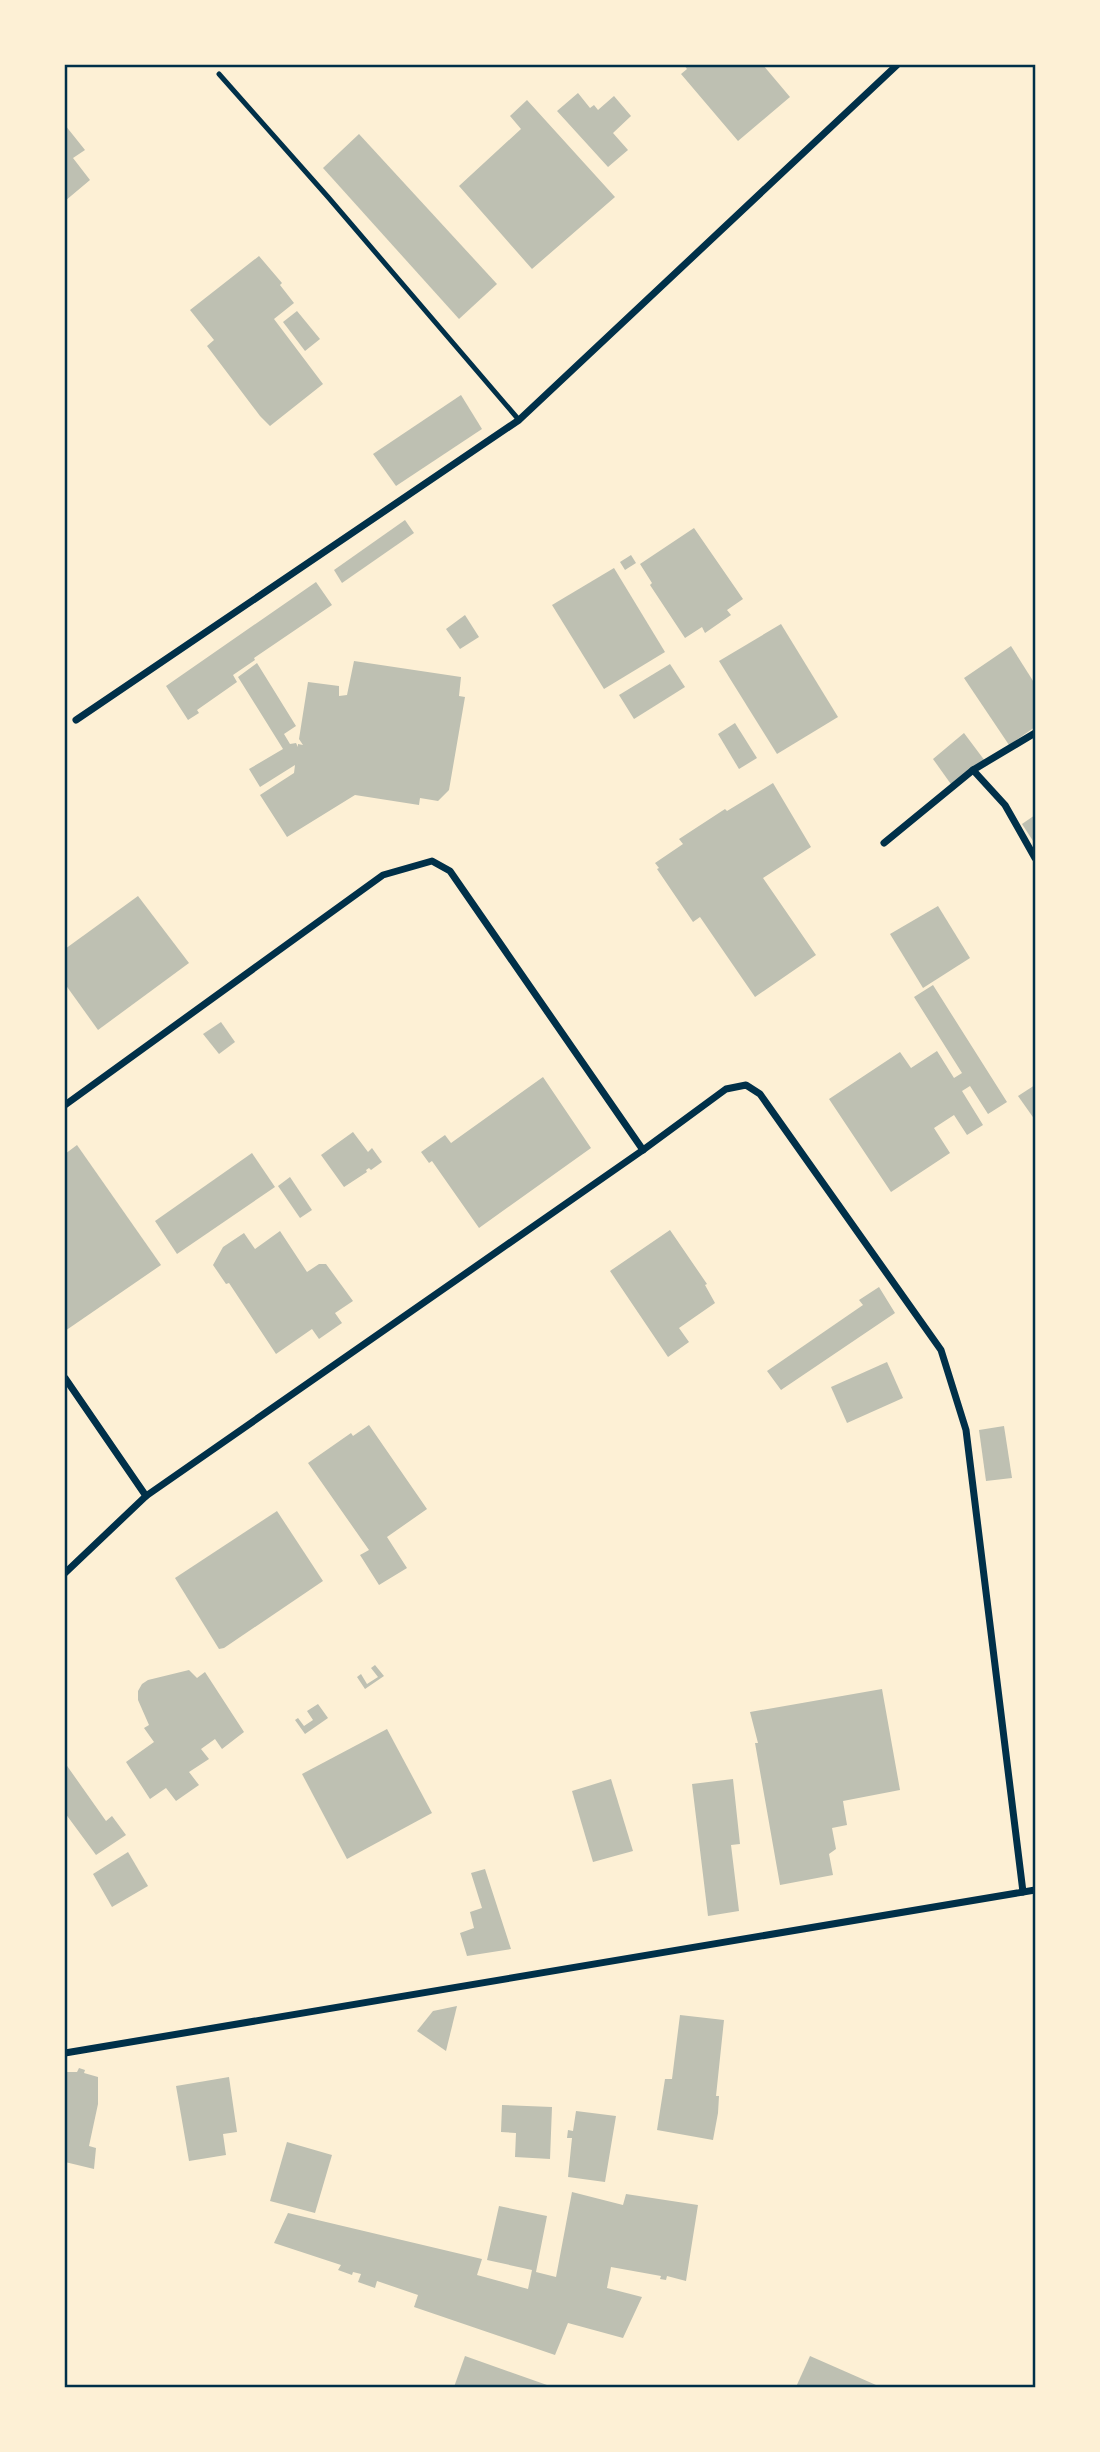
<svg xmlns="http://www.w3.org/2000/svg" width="1100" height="2452" font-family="Ubuntu,sans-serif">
<rect width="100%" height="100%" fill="#fdf0d5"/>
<g fill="#bec0b2">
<polygon points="684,65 763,65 790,97 738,141 681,74 687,69"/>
<polygon points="578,93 590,108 594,105 598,110 614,96 631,116 613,133 628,150 608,167 557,111"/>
<polygon points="527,100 615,197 532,269 459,186 521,129 510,116"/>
<polygon points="65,125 85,150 73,158 90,180 65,201"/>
<polygon points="359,134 497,284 459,319 323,168"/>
<polygon points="259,256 282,283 280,285 294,303 274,319 323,384 270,426 260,416 207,346 214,340 190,310"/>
<polygon points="297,311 320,339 305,351 283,322"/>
<polygon points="461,395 482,429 396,486 373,454"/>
<polygon points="405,520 414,533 342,583 334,570"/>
<polygon points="694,528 743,599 727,610 731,615 705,633 702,627 685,638 650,585 652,583 640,564"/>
<polygon points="631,555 636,563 625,570 620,562"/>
<polygon points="614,568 665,652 604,689 552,605"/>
<polygon points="316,582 332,605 254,658 255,660 233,675 237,682 197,710 199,713 188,720 166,686"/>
<polygon points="465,615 479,637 460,649 446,629"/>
<polygon points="781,624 838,717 777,754 719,661"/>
<polygon points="1011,646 1035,684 1035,727 1009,745 964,678"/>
<polygon points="354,661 461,677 459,696 465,697 449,790 438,801 420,798 419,805 355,795 287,837 260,795 294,773 295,765 260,787 249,769 283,749 238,677 257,663 296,726 284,734 290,744 296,743 298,747 298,744 303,745 299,739 308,682 339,686 339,696 347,695"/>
<polygon points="670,664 685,687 634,719 619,695"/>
<polygon points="735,723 757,758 739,769 718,734"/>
<polygon points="964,733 988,765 953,787 933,759"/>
<polygon points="773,783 811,847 763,878 816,955 755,997 700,917 693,922 657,869 659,868 655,863 683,844 679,839 725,809 727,811"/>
<polygon points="1035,815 1035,844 1022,824"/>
<polygon points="138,896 189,963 98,1030 65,984 65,949"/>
<polygon points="938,906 970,958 923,988 890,934"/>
<polygon points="933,985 1007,1102 988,1114 970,1086 962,1091 983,1125 967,1135 954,1115 934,1128 950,1153 891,1192 829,1099 900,1052 911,1068 937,1051 954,1078 962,1073 914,997"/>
<polygon points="221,1022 235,1042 219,1054 203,1034"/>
<polygon points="543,1077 591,1148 479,1228 432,1161 429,1163 421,1152 445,1135 451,1143"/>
<polygon points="1035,1085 1035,1120 1018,1096"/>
<polygon points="353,1132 368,1152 372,1148 382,1162 371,1170 369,1168 366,1170 367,1172 344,1187 321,1155"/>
<polygon points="77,1145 161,1265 65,1331 65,1154"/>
<polygon points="252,1153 275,1187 177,1254 155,1221"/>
<polygon points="290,1177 312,1210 300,1218 278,1186"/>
<polygon points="670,1230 707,1284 705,1285 715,1303 679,1328 689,1342 668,1357 610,1271"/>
<polygon points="280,1231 307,1272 319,1264 326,1264 353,1301 335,1313 342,1323 319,1339 312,1329 276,1354 229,1283 226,1284 213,1265 223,1247 244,1233 255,1249"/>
<polygon points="879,1287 895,1313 781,1390 767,1371 863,1305 859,1300"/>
<polygon points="887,1362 903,1398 847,1423 831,1387"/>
<polygon points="369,1425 427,1509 387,1537 407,1568 379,1585 360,1555 369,1550 308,1463 351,1433 353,1436"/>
<polygon points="1004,1426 1012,1478 986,1481 979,1430"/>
<polygon points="277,1511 323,1581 224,1648 219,1649 175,1578"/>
<polygon points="375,1665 384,1676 365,1689 357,1677 361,1674 367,1684 378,1677 371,1668"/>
<polygon points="189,1670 197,1678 205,1672 244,1732 222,1749 215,1739 201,1749 209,1759 189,1772 199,1785 176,1801 166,1788 150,1799 126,1762 154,1742 144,1728 149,1725 138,1700 138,1691 142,1684 148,1680"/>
<polygon points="882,1689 900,1790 843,1801 847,1825 832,1828 836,1849 829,1854 833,1875 780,1885 755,1743 758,1743 750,1712"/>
<polygon points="318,1704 328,1718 305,1734 295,1720 298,1718 304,1726 313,1720 307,1711"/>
<polygon points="387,1729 432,1813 347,1859 302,1774"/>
<polygon points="65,1763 106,1821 112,1816 126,1835 96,1855 65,1813"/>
<polygon points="611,1779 633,1851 593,1862 572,1791"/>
<polygon points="733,1779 740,1844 731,1845 739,1911 708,1916 692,1784"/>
<polygon points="128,1852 148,1886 112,1907 93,1874"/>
<polygon points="485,1869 511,1949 467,1956 460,1933 474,1928 470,1912 482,1908 471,1873"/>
<polygon points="457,2006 446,2051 417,2031 433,2011"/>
<polygon points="680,2015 724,2020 716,2096 719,2096 718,2113 713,2140 657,2130 665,2079 672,2079"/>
<polygon points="79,2068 85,2070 84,2073 98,2077 98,2104 89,2146 96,2148 94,2169 65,2162 65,2074 67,2072 77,2072"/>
<polygon points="229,2077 237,2132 223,2134 226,2155 189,2161 176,2086"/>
<polygon points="502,2105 552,2107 550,2159 515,2157 516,2133 501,2132"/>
<polygon points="576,2111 616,2116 605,2182 568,2177 572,2138 567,2138 568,2130 573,2131"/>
<polygon points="287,2142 332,2155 315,2213 270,2201"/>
<polygon points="572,2192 623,2205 626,2194 698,2205 686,2281 667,2276 666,2280 660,2279 661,2276 611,2267 607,2288 642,2297 623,2338 568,2323 555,2355 414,2307 418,2295 377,2281 375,2288 358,2282 361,2274 353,2272 352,2275 338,2270 341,2265 274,2243 288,2213 482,2259 477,2275 528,2289 532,2270 487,2260 499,2206 547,2216 536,2272 556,2277"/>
<polygon points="465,2356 547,2385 546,2387 454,2387"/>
<polygon points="810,2356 876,2385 876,2387 796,2387"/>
</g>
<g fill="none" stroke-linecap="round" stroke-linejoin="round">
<polyline stroke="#003049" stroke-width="5" points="219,74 328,197 519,420"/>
<g stroke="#003049" stroke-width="7">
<polyline points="76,720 519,420 897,65"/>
<polyline points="1035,733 973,770 1005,805 1035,858"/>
<polyline points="884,843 973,770"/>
<polyline points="65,1105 383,875 432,861 450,871 643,1150"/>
<polyline points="65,1378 146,1496"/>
<polyline points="65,1573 146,1496 643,1150 726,1089 746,1085 760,1094 941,1350 966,1430 1023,1892"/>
<polyline points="65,2053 1035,1890"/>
</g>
</g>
<rect width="1100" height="2452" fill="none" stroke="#fdf0d5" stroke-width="133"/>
<rect x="66" y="66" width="968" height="2320" fill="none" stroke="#003049" stroke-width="2.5"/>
</svg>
